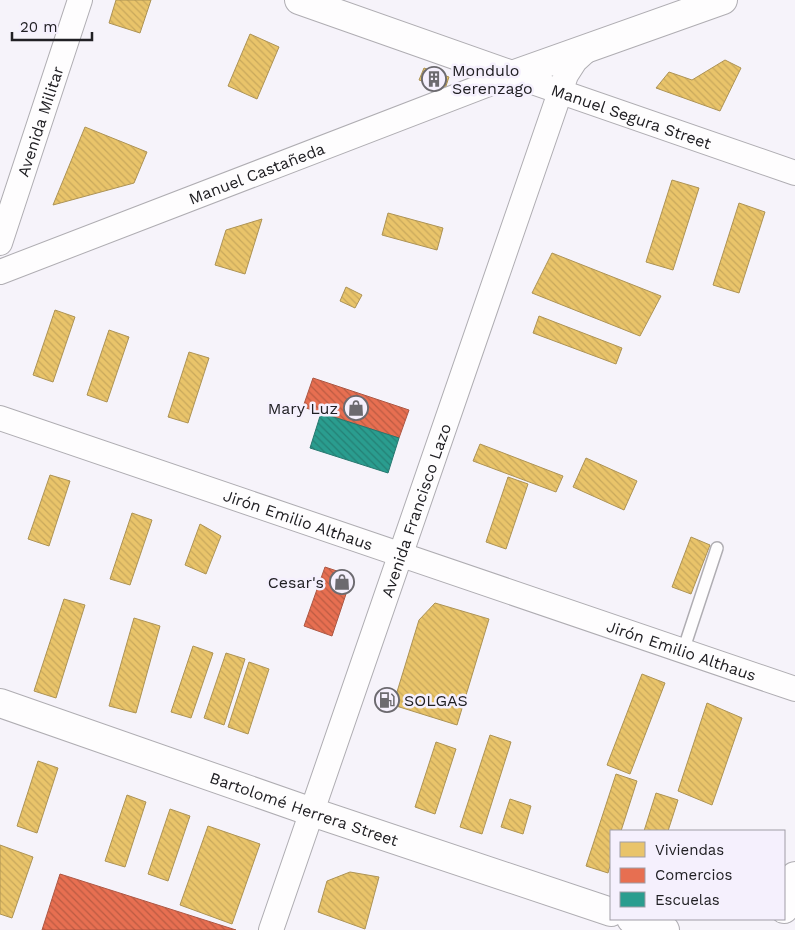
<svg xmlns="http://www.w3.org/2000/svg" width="795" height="930" font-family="'Work Sans',sans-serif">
<defs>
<pattern id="homes-back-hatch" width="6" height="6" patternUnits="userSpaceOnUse" patternTransform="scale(1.25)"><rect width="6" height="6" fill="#e9c46a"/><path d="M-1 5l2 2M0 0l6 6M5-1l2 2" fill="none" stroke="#c8a85c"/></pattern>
<pattern id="shops-back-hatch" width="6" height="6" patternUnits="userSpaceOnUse" patternTransform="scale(1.25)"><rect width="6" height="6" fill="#e76f51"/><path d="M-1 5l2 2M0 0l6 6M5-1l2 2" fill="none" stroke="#bb5b43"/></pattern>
<pattern id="schools-back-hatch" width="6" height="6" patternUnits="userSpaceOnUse" patternTransform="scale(1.25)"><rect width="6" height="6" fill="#2a9d8f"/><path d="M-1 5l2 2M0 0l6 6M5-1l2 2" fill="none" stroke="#248075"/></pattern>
</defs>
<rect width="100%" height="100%" fill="#f6f3fa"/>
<g fill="url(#homes-back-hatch)" stroke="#ad9355">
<polygon points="116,0 151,0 140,33 109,23"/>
<polygon points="250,34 279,47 257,99 228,86"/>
<polygon points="725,60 741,68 720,111 656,88 669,72 692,80"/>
<polygon points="424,68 449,77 445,89 419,80"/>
<polygon points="85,127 147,152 134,183 53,205"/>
<polygon points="672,180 699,188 673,270 646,262"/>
<polygon points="739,203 765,212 739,293 713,285"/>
<polygon points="388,213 443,228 437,250 382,235"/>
<polygon points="262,219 245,274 215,265 226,230"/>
<polygon points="552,253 661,296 640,336 532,293"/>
<polygon points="346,287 362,295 355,308 340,301"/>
<polygon points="55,310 75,317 53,382 33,375"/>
<polygon points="539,316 622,348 616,364 533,333"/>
<polygon points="109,330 129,337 107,402 87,395"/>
<polygon points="189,352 209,358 188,423 168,417"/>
<polygon points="480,444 563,476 556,492 473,461"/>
<polygon points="586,458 637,481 624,510 573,487"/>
<polygon points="50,475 70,481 49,546 28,539"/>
<polygon points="508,477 528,484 506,549 486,542"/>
<polygon points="132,513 152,520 130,585 110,579"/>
<polygon points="200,524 221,536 206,574 185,565"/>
<polygon points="691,537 710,545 691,594 672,587"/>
<polygon points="64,599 85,605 56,698 34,691"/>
<polygon points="435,603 489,619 457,725 393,705 419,620"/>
<polygon points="134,618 160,626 136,713 109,706"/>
<polygon points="193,646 213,653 191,718 171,712"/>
<polygon points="226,653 245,659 224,725 204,718"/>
<polygon points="249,662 269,669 248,734 228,727"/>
<polygon points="642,674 665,683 630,774 607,765"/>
<polygon points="707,703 742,718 712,805 678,791"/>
<polygon points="490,735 511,742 482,834 460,827"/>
<polygon points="436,742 456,749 435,814 415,807"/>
<polygon points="38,761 58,768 37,833 17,826"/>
<polygon points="616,774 637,781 621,831 611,831 611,862 608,873 586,866"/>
<polygon points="656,793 678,800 668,831 644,831"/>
<polygon points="127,795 146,802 125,867 105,861"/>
<polygon points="510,799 531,806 523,834 501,827"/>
<polygon points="170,809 190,816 168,881 148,874"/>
<polygon points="208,826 260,844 232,924 180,905"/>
<polygon points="0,845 33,857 12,918 0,914"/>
<polygon points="350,872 379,877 365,929 318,912 327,881"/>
</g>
<g fill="url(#shops-back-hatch)" stroke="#ac5744">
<polygon points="313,378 409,410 399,438 303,407"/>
<polygon points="325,567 352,576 332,636 304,626"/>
<polygon points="60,874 236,930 42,930"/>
</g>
<polygon fill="url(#schools-back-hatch)" stroke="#27786f" points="321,413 399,438 388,473 310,448"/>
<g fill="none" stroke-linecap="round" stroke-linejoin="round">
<defs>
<polyline id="service" points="683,651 717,548"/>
<g id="minor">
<path id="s1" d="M 0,243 L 80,0"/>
<path id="s2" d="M 0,272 L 512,75 L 795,173"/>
<path id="s3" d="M 0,418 L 795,689"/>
<path id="s4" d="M 271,930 L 566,75 L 575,61 L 587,50"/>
</g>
<g id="tertiary">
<polyline points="299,0 512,75 723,0"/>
<path id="s5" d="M 0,703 L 312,812 L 611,912"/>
<polyline points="784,909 795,876"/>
<polyline points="631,919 665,930"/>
</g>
</defs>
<use href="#service" stroke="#afadb2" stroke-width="14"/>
<use href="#minor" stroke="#afadb2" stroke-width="26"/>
<use href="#tertiary" stroke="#afadb2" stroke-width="30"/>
<use href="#service" stroke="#fefdfe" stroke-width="11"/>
<use href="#minor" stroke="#fefdfe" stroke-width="24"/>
<use href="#tertiary" stroke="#fefdfe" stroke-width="28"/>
</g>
<defs>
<symbol id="building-ring" viewBox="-11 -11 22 22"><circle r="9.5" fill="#f5f0fd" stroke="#6c6a6f" stroke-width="1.5"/><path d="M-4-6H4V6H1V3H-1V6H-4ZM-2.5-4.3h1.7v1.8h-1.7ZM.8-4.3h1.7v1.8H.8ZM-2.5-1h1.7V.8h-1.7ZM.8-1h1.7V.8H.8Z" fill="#6c6a6f"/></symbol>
<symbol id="shop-ring" viewBox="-11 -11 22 22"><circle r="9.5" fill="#f5f0fd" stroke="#6c6a6f" stroke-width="1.5"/><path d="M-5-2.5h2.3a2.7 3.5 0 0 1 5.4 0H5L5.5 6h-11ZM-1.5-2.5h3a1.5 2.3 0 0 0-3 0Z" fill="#6c6a6f"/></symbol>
<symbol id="fuel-ring" viewBox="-11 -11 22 22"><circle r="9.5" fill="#f5f0fd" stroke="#6c6a6f" stroke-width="1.5"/><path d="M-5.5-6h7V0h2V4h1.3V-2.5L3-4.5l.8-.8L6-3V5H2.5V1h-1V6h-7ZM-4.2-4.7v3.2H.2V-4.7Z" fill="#6c6a6f"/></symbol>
</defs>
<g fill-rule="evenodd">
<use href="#building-ring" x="420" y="65" width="28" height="28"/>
<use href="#shop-ring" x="342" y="394" width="28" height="28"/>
<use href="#shop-ring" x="328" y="568" width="28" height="28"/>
<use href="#fuel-ring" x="373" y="686" width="28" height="28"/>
</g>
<g text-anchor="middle" stroke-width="5" stroke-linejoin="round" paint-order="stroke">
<g font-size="16" fill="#212024" stroke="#f5f0fd" text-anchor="start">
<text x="452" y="76">Mondulo<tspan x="452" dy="18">Serenzago</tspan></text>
<text x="338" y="414" text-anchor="end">Mary Luz</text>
<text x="324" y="588" text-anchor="end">Cesar's</text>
<text x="404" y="706">SOLGAS</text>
</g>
<g font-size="16" fill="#212024" stroke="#f5f0fd">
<text dy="6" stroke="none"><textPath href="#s2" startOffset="675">Manuel Segura Street</textPath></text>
<text dy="6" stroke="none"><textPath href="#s1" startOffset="128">Avenida Militar</textPath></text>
<text dy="6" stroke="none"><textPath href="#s2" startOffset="275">Manuel Castañeda</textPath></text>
<text dy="6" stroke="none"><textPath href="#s4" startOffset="444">Avenida Francisco Lazo</textPath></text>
<text dy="6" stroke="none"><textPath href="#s3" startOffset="315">Jirón Emilio Althaus</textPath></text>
<text dy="6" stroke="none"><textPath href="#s3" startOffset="720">Jirón Emilio Althaus</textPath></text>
<text dy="6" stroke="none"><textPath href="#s5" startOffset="322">Bartolomé Herrera Street</textPath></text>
</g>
</g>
<rect x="610" y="830" width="175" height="90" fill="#f5f0fd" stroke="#a09da6"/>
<rect x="620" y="842" width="25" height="15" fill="#e9c46a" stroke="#a09da6"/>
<text x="655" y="855" font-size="15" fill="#212024">Viviendas</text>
<rect x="620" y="868" width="25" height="15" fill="#e76f51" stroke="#a09da6"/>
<text x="655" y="880" font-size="15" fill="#212024">Comercios</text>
<rect x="620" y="892" width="25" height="15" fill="#2a9d8f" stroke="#a09da6"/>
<text x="655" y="905" font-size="15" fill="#212024">Escuelas</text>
<path d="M12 32v8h80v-8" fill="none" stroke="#212024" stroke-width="2.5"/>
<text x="20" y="32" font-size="15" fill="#212024" stroke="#f5f0fd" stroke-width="4" paint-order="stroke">20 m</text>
</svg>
